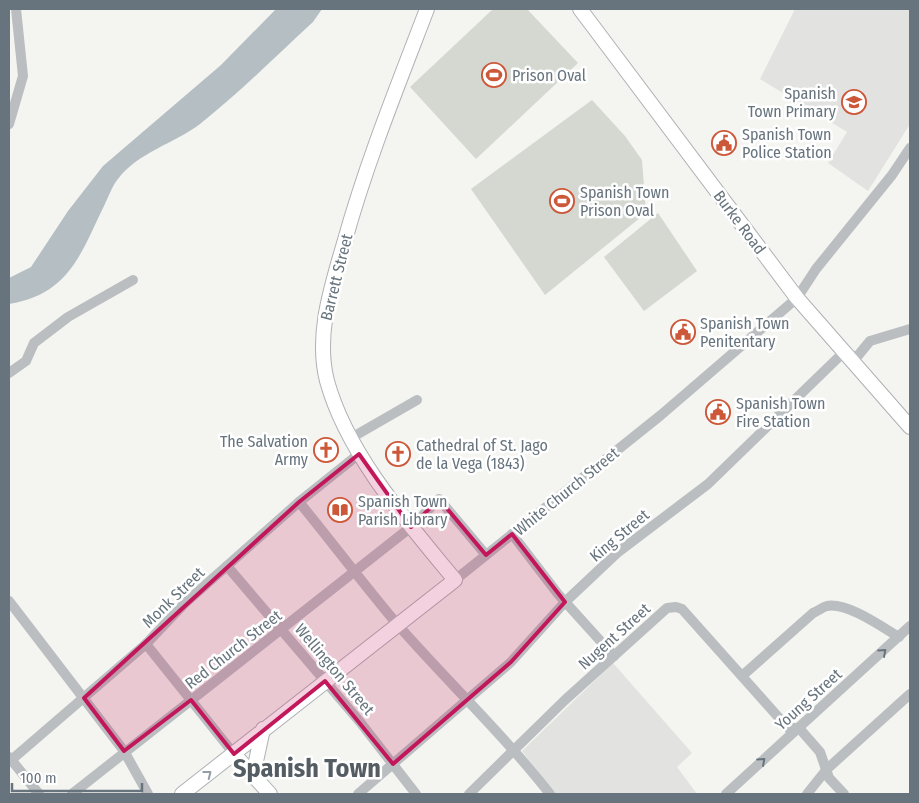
<svg xmlns="http://www.w3.org/2000/svg" width="919" height="803" font-family="'Fira Sans Condensed',sans-serif">
<rect width="100%" height="100%" fill="#f4f4f1"/>
<g fill="#e2e3e1">
<polygon points="795,9 910,9 910,124 868,191 828,163 847,132 760,79"/>
<polygon points="613,663 692,753 677,767 697,794 556,794 522,751"/>
</g>
<g fill="#d4d8d1">
<polygon points="493,9 527,9 578,63 476,159 410,87"/>
<polygon points="592,100 625,136 642,160 646,213 545,295 471,189"/>
<polygon points="658,213 697,271 644,311 604,257"/>
</g>
<path fill="#b5bfc3" d="M 276,9 L 322,9 L 313,22 C 276,56 239,93 200,124 C 175,143 137,153 118,179 C 112,186 108,198 104,206 C 80,255 69,294 9,304 L 9,278 L 31,267 L 68,211 L 103,166 L 221,65 Z"/>
<g fill="none" stroke-linecap="round" stroke-linejoin="round">
<defs>
<g id="major">
<polyline points="580,9 797,298 910,427"/>
<polyline points="234,754 270,794"/>
<polyline points="253,775 263,729"/>
<path d="M 182,794 L 455,580 C 408,523 347,454 327,381 C 315,334 332,285 345,240 C 367,161 398,85 427,9"/>
</g>
</defs>
<use href="#major" stroke="#aeb2b5" stroke-width="16"/>
<g stroke="#babec0" stroke-width="10">
<polyline points="9,124 23,76 16,9"/>
<polyline points="9,373 26,361 34,343 68,317 133,280"/>
<polyline points="351,438 417,400"/>
<path d="M 299,502 C 332,542 363,584 397,624 C 447,681 503,734 550,794"/>
<polyline points="512,534 558,594 614,656"/>
<polyline points="227,566 360,722 416,794"/>
<polyline points="455,580 661,415 797,298 816,269 892,175 910,148"/>
<polyline points="9,601 124,751 148,794"/>
<polyline points="146,644 234,754"/>
<path d="M 742,676 L 813,613 C 818,611 823,607 827,606 C 847,602 882,627 899,637"/>
<polyline points="9,757 39,794"/>
<polyline points="9,762 146,644 184,604 299,502 359,454"/>
<polyline points="72,794 411,527 439,499 486,555"/>
<polyline points="358,794 511,662 565,602 617,553 708,484 845,351 856,358 870,341 910,329"/>
<polyline points="469,794 565,700 667,608 676,607 682,609 788,728 799,728 820,752 829,778 844,794"/>
<polyline points="726,794 910,626"/>
<polyline points="807,794 827,769 910,694"/>
</g>
<use href="#major" stroke="#fff" stroke-width="14"/>
</g>
<defs><path id="oneway-chevron" d="M-2-3.5L2.5 0L-2 3.5" fill="none" stroke-width="1.6" stroke-linecap="round" stroke-linejoin="round" transform="scale(1.25)"/></defs>
<g stroke="#67747e">
<use href="#oneway-chevron" transform="translate(883 652) rotate(-42)"/>
<use href="#oneway-chevron" transform="translate(762 761) rotate(-42)"/>
</g>
<use stroke="#959ea5" href="#oneway-chevron" transform="translate(208 774) rotate(-38)"/>
<path fill="#c2185b" fill-opacity="0.2" stroke="#c2185b" stroke-width="4" stroke-linejoin="round" d="M 359,454 L 411,527 L 439,499 L 486,555 L 512,534 L 565,602 L 511,662 L 393,764 L 325,681 L 234,754 L 191,700 L 124,751 L 84,698 L 299,502 Z"/>
<defs>
<symbol id="stadium-ring" viewBox="-11 -11 22 22"><circle r="9.5" fill="#fff" stroke="#cc5739" stroke-width="1.5"/><path d="M0-5a6.5 5 0 1 0 0 10a6.5 5 0 1 0 0-10ZM-3.5-1.8h7v3.6h-7Z" fill="#cc5739"/></symbol>
<symbol id="school-ring" viewBox="-11 -11 22 22"><circle r="9.5" fill="#fff" stroke="#cc5739" stroke-width="1.5"/><path d="M0-5L7-2L0 1L-7-2ZM-4 1L0 2.5L4 1V4Q0 6-4 4Z" fill="#cc5739"/></symbol>
<symbol id="civic-ring" viewBox="-11 -11 22 22"><circle r="9.5" fill="#fff" stroke="#cc5739" stroke-width="1.5"/><path d="M-.6-6.5H3V-4.5H.6V-3L4-1V1h2V6H-6V1h2V-1L-.6-3ZM-1.2 2.5V6h2.4V2.5Z" fill="#cc5739"/></symbol>
<symbol id="church-ring" viewBox="-11 -11 22 22"><circle r="9.5" fill="#fff" stroke="#cc5739" stroke-width="1.5"/><path d="M-1.2-6h2.4v3.5h3.3v2.4h-3.3V6h-2.4V-.1h-3.3v-2.4h3.3Z" fill="#cc5739"/></symbol>
<symbol id="library-ring" viewBox="-11 -11 22 22"><circle r="9.5" fill="#fff" stroke="#cc5739" stroke-width="1.5"/><path d="M-6-4Q-3-5.5-.7-3.5V5Q-3 3-6 4ZM6-4Q3-5.5 .7-3.5V5Q3 3 6 4Z" fill="#cc5739"/></symbol>
</defs>
<g fill-rule="evenodd">
<use href="#stadium-ring" x="480" y="61" width="28" height="28"/>
<use href="#school-ring" x="840" y="88" width="28" height="28"/>
<use href="#civic-ring" x="710" y="129" width="28" height="28"/>
<use href="#stadium-ring" x="548" y="187" width="28" height="28"/>
<use href="#civic-ring" x="669" y="318" width="28" height="28"/>
<use href="#civic-ring" x="704" y="398" width="28" height="28"/>
<use href="#church-ring" x="312" y="436" width="28" height="28"/>
<use href="#church-ring" x="384" y="440" width="28" height="28"/>
<use href="#library-ring" x="326" y="496" width="28" height="28"/>
</g>
<g text-anchor="middle" stroke-width="5" stroke-linejoin="round" paint-order="stroke">
<g font-size="16" fill="#67747e" stroke="#fff" text-anchor="start">
<text x="512" y="81">Prison Oval</text>
<text x="836" y="99" text-anchor="end">Spanish<tspan x="836" dy="18">Town Primary</tspan></text>
<text x="742" y="140">Spanish Town<tspan x="742" dy="18">Police Station</tspan></text>
<text x="580" y="198">Spanish Town<tspan x="580" dy="18">Prison Oval</tspan></text>
<text x="700" y="329">Spanish Town<tspan x="700" dy="18">Penitentary</tspan></text>
<text x="736" y="409">Spanish Town<tspan x="736" dy="18">Fire Station</tspan></text>
<text x="308" y="447" text-anchor="end">The Salvation<tspan x="308" dy="18">Army</tspan></text>
<text x="416" y="451">Cathedral of St. Jago<tspan x="416" dy="18">de la Vega (1843)</tspan></text>
<text x="358" y="507">Spanish Town<tspan x="358" dy="18">Parish Library</tspan></text>
</g>
<g font-size="16" fill="#67747e" stroke="#fff">
<text transform="translate(740 222) rotate(53)" y="6">Burke Road</text>
<text transform="translate(336 277) rotate(-76)" y="6">Barrett Street</text>
<text transform="translate(566 491) rotate(-39)" y="6">White Church Street</text>
<text transform="translate(619 535) rotate(-40)" y="6">King Street</text>
<text transform="translate(173 597) rotate(-44)" y="6">Monk Street</text>
<text transform="translate(614 636) rotate(-42)" y="6">Nugent Street</text>
<text transform="translate(233 649) rotate(-38)" y="6">Red Church Street</text>
<text transform="translate(335 669) rotate(50)" y="6">Wellington Street</text>
<text transform="translate(808 699) rotate(-42)" y="6">Young Street</text>
</g>
<g font-size="26" font-weight="bold" fill="#545d64" stroke="#fff">
<text x="307" y="777">Spanish Town</text>
</g>
</g>
<rect width="919" height="803" fill="none" stroke="#67747e" stroke-width="20"/>
<path d="M12 783v8h130v-8" fill="none" stroke="#67747e" stroke-width="2.5"/>
<text x="20" y="783" font-size="15" fill="#67747e" stroke="#ffffff" stroke-width="4" paint-order="stroke">100 m</text>
</svg>
